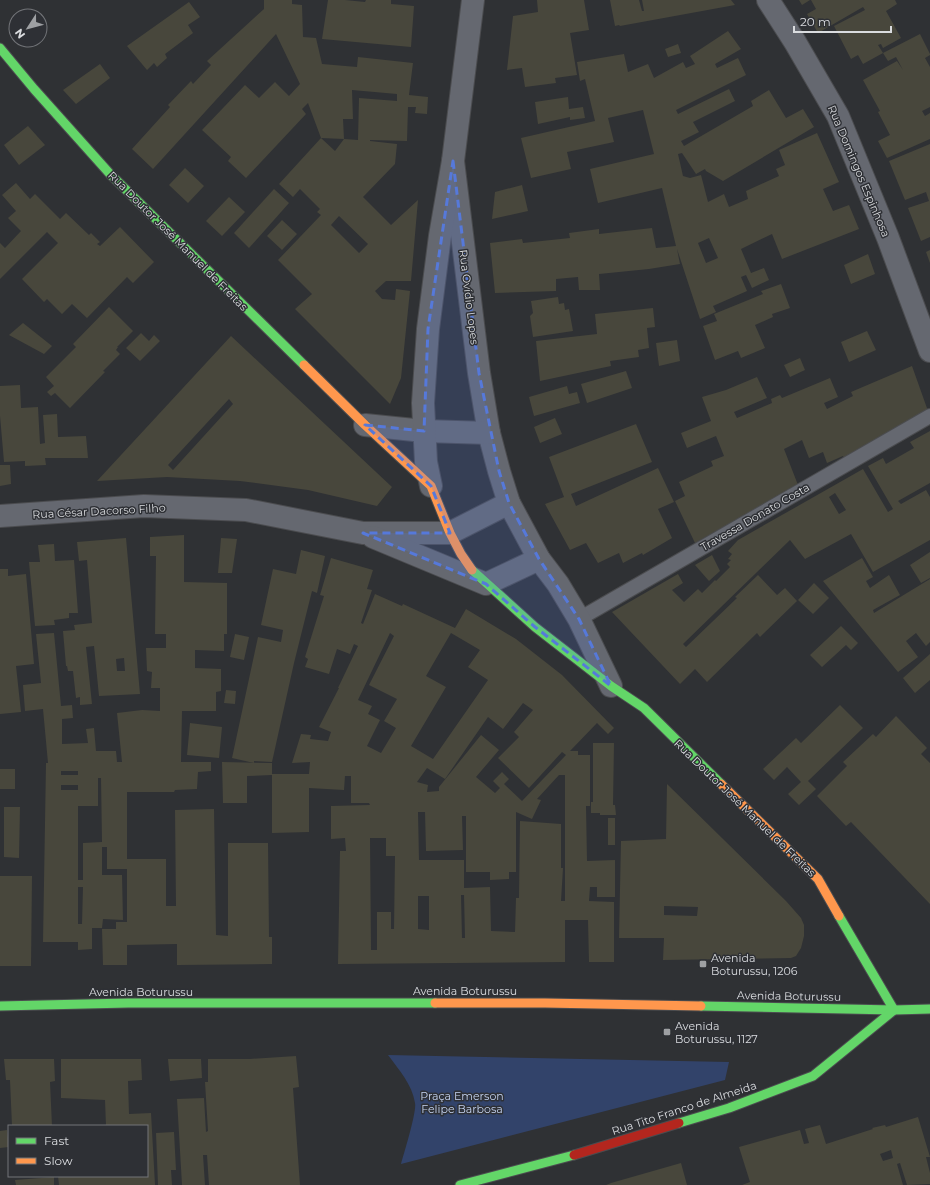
<svg xmlns="http://www.w3.org/2000/svg" width="930" height="1185" font-family="Montserrat,sans-serif">
<rect width="100%" height="100%" fill="#2f3134"/>
<path fill="#32436a" d="M 388,1055 L 729,1062 L 725,1080 L 401,1164 C 404,1153 417,1111 415,1103 C 412,1084 399,1070 388,1055 Z"/>
<g fill="#48473c" fill-rule="evenodd">
<path d="M 264,0 L 292,0 L 292,4 L 302,5 L 303,37 L 316,38 L 322,64 L 357,67 L 358,57 L 413,63 L 409,95 L 428,97 L 427,114 L 415,113 L 416,107 L 408,107 L 407,141 L 370,140 L 370,141 L 397,144 L 395,164 L 363,197 L 391,225 L 418,200 L 411,281 L 386,281 L 375,291 L 382,299 L 395,300 L 396,289 L 410,291 L 401,378 L 390,404 L 295,309 L 312,294 L 278,260 L 321,215 L 317,212 L 320,209 L 300,189 L 293,197 L 279,184 L 321,138 L 308,103 L 302,109 L 306,114 L 246,178 L 228,161 L 231,157 L 202,130 L 245,85 L 259,98 L 275,82 L 289,96 L 300,84 L 276,34 L 153,169 L 132,149 L 170,107 L 168,105 L 191,81 L 193,84 L 211,65 L 207,61 L 264,9 ZM 352,90 L 397,94 L 397,101 L 359,98 L 358,140 L 344,139 L 335,151 L 321,138 L 344,139 L 343,119 L 353,119 ZM 339,216 L 368,244 L 359,253 L 331,225 Z"/>
<polygon points="328,0 345,0 365,2 366,0 391,0 391,4 414,6 411,47 322,39"/>
<polygon points="537,0 584,0 589,30 570,33 577,75 555,78 556,83 525,87 522,68 507,70 513,16 538,12"/>
<polygon points="610,0 639,0 642,11 644,11 642,0 731,0 735,5 620,26 619,25 615,26"/>
<polygon points="799,0 810,0 802,5"/>
<polygon points="811,0 895,0 897,4 886,11 901,38 883,48 881,44 878,45 883,53 863,64 858,55 851,59 834,26 865,10 863,7 818,33 807,14 816,9"/>
<polygon points="189,2 200,17 188,25 193,33 165,54 167,58 157,67 154,63 147,70 127,46"/>
<path d="M 728,31 L 741,49 L 715,64 L 717,68 L 738,58 L 746,75 L 676,110 L 678,114 L 729,89 L 735,101 L 693,122 L 699,132 L 681,141 L 684,146 L 753,106 L 751,101 L 769,90 L 786,118 L 803,109 L 814,127 L 723,181 L 706,171 L 705,169 L 696,174 L 682,153 L 678,154 L 683,176 L 690,178 L 701,175 L 708,202 L 724,194 L 729,207 L 748,199 L 746,191 L 779,176 L 776,169 L 785,165 L 779,150 L 817,133 L 839,182 L 823,189 L 833,211 L 849,205 L 859,229 L 782,259 L 772,234 L 741,249 L 751,273 L 764,268 L 769,280 L 752,288 L 746,275 L 741,277 L 747,291 L 713,306 L 716,312 L 700,319 L 677,249 L 680,264 L 649,269 L 599,274 L 600,290 L 579,290 L 578,277 L 556,279 L 556,291 L 495,293 L 490,243 L 522,239 L 523,243 L 570,238 L 569,233 L 599,229 L 599,234 L 652,228 L 656,248 L 676,246 L 662,188 L 598,203 L 590,169 L 654,154 L 643,110 L 608,118 L 614,142 L 567,152 L 571,169 L 531,178 L 521,138 L 595,121 L 585,79 L 580,81 L 577,62 L 624,54 L 628,72 L 648,64 L 654,78 L 683,62 L 686,68 L 695,64 L 690,56 ZM 709,238 L 718,258 L 706,263 L 698,243 Z"/>
<polygon points="920,34 930,54 930,55 925,58 930,67 930,107 922,111 925,116 930,113 930,139 887,158 878,141 890,135 878,112 880,111 863,80 897,61 903,70 896,57 888,61 883,53"/>
<polygon points="678,44 681,53 668,57 665,49"/>
<polygon points="100,64 110,78 76,104 63,90"/>
<polygon points="568,97 569,109 583,107 585,118 570,120 570,117 538,124 535,102"/>
<polygon points="28,126 45,145 19,165 4,145"/>
<polygon points="930,144 930,237 921,241 908,208 929,201 926,192 905,200 889,161"/>
<polygon points="185,168 204,186 188,203 169,185"/>
<polygon points="16,183 30,199 35,194 60,219 66,213 89,235 91,233 100,242 97,244 100,246 120,227 154,262 133,283 127,277 87,318 72,304 62,314 47,299 44,302 22,279 58,243 47,232 0,279 0,243 5,248 21,231 8,218 16,211 2,195"/>
<polygon points="522,185 528,211 492,219 495,192"/>
<polygon points="274,189 289,203 249,248 234,233"/>
<polygon points="229,197 245,212 222,236 206,221"/>
<polygon points="282,220 297,234 282,250 267,236"/>
<polygon points="930,250 930,263 926,252"/>
<polygon points="868,254 875,274 851,284 844,265"/>
<polygon points="781,284 790,308 772,314 773,317 755,325 765,348 741,358 738,351 715,360 703,326 717,321 714,314 763,294 761,291"/>
<polygon points="558,297 559,304 564,303 565,310 569,309 573,331 533,337 530,316 533,313 531,301"/>
<polygon points="109,307 133,331 117,347 118,347 116,350 120,354 103,371 105,372 70,408 55,393 51,396 47,392 54,386 46,377 76,347 73,344"/>
<polygon points="653,308 655,327 647,328 649,348 638,350 639,357 610,361 611,366 540,381 536,341 597,334 595,314"/>
<polygon points="23,323 52,346 44,354 9,335"/>
<polygon points="867,331 876,350 849,362 841,342"/>
<polygon points="141,333 149,341 154,335 160,341 140,361 126,348"/>
<path d="M 231,336 L 392,487 L 377,506 L 308,490 L 240,481 L 167,477 L 97,481 ZM 229,399 L 233,404 L 173,470 L 168,465 Z"/>
<polygon points="677,340 680,361 659,366 656,343"/>
<polygon points="800,358 805,370 790,377 784,365"/>
<polygon points="912,366 928,411 844,458 843,456 827,463 823,452 809,458 802,440 784,449 798,485 695,543 675,501 685,496 679,482 713,466 711,461 724,456 716,436 687,448 681,433 711,421 702,397 726,390 757,377 767,398 734,412 737,418 772,403 771,399 780,395 782,398 830,378 838,397 824,403 827,409 853,396 851,392"/>
<polygon points="626,371 632,388 587,403 581,384"/>
<polygon points="20,385 21,408 38,407 40,444 45,443 43,415 57,414 58,437 86,436 88,458 45,458 46,465 25,466 25,461 4,462 0,416 0,386"/>
<polygon points="567,386 569,394 577,392 580,403 534,416 529,397"/>
<polygon points="555,418 562,434 540,443 534,427"/>
<polygon points="636,424 652,462 571,494 576,506 658,468 674,502 658,509 672,538 643,555 642,553 623,563 619,553 598,563 586,543 570,550 545,504 564,497 549,457"/>
<path d="M 930,431 L 930,483 L 898,501 L 901,504 L 926,490 L 930,497 L 930,540 L 873,572 L 851,534 L 805,559 L 790,540 L 683,644 L 686,647 L 737,598 L 735,597 L 758,575 L 777,595 L 785,588 L 797,601 L 760,637 L 757,633 L 707,682 L 695,669 L 680,684 L 612,612 L 678,574 L 683,583 L 672,590 L 684,602 L 698,589 L 702,593 L 715,580 L 716,581 L 730,567 L 727,564 L 731,560 L 728,559 L 732,554 L 728,551 L 738,540 L 863,469 L 888,512 L 893,509 L 868,466 L 883,458 L 886,464 L 914,448 L 910,442 ZM 835,493 L 846,510 L 839,514 L 829,497 Z"/>
<polygon points="0,465 10,465 11,484 0,486"/>
<path d="M 184,535 L 184,582 L 227,583 L 227,634 L 224,634 L 224,651 L 195,650 L 195,668 L 221,669 L 221,691 L 216,692 L 216,711 L 182,711 L 181,762 L 211,762 L 211,771 L 198,772 L 197,789 L 175,790 L 174,792 L 127,792 L 127,859 L 166,859 L 166,906 L 176,906 L 175,810 L 214,809 L 216,935 L 228,936 L 228,843 L 268,843 L 269,937 L 272,937 L 272,964 L 177,965 L 177,944 L 127,945 L 127,965 L 103,965 L 102,929 L 116,929 L 116,922 L 127,922 L 127,869 L 107,869 L 107,847 L 102,847 L 102,875 L 122,875 L 123,920 L 103,919 L 102,928 L 92,928 L 92,949 L 78,950 L 78,942 L 43,942 L 46,763 L 48,763 L 43,709 L 25,711 L 23,685 L 41,683 L 36,634 L 54,633 L 61,706 L 72,705 L 73,718 L 62,719 L 62,744 L 88,743 L 86,729 L 94,728 L 96,751 L 116,751 L 117,762 L 122,762 L 117,713 L 142,710 L 160,711 L 160,688 L 151,688 L 152,672 L 147,671 L 146,648 L 166,648 L 166,634 L 155,634 L 156,556 L 150,556 L 150,537 ZM 61,771 L 78,771 L 78,775 L 61,775 ZM 98,778 L 101,778 L 102,842 L 83,843 L 83,880 L 78,880 L 78,806 L 98,806 ZM 61,785 L 78,785 L 78,790 L 61,790 ZM 78,887 L 83,887 L 82,924 L 78,924 Z"/>
<path d="M 126,538 L 140,694 L 99,696 L 94,646 L 86,647 L 92,704 L 80,705 L 80,697 L 76,698 L 73,671 L 68,671 L 67,666 L 66,666 L 63,631 L 75,630 L 74,625 L 92,623 L 87,560 L 79,561 L 77,542 ZM 124,658 L 125,671 L 117,671 L 116,659 Z"/>
<polygon points="221,538 237,539 232,573 218,573"/>
<polygon points="54,544 55,561 74,560 78,613 69,613 69,618 54,620 55,625 35,626 29,562 40,562 38,545"/>
<polygon points="301,550 325,556 317,593 312,591 294,663 272,762 254,761 254,763 232,758 258,637 281,642 283,630 261,625 273,569 296,574"/>
<polygon points="930,552 930,578 921,583 910,565"/>
<polygon points="712,555 720,571 709,581 695,565"/>
<path d="M 331,558 L 373,570 L 367,589 L 372,590 L 361,623 L 363,624 L 375,594 L 402,606 L 403,604 L 455,628 L 466,609 L 516,639 L 562,675 L 614,728 L 608,734 L 597,723 L 570,751 L 578,751 L 578,755 L 590,755 L 590,806 L 586,806 L 587,861 L 615,860 L 615,897 L 597,897 L 597,887 L 590,887 L 589,901 L 614,902 L 614,962 L 589,962 L 588,920 L 565,920 L 565,962 L 338,964 L 340,851 L 346,851 L 345,838 L 331,839 L 331,806 L 370,805 L 369,803 L 351,803 L 351,776 L 345,776 L 344,790 L 309,788 L 309,832 L 272,833 L 272,775 L 247,776 L 247,803 L 223,803 L 222,762 L 272,763 L 272,774 L 309,774 L 310,762 L 292,763 L 301,734 L 311,735 L 310,739 L 328,741 L 331,732 L 319,727 L 339,688 L 338,688 L 358,646 L 354,644 L 350,654 L 337,649 L 329,674 L 305,667 L 308,659 L 305,657 L 324,596 L 320,595 ZM 390,633 L 394,636 L 369,685 L 397,699 L 384,721 L 396,728 L 381,753 L 367,746 L 380,720 L 368,714 L 372,706 L 358,700 ZM 451,633 L 480,650 L 468,667 L 488,680 L 433,759 L 411,746 L 446,687 L 426,676 ZM 523,703 L 533,710 L 514,732 L 519,737 L 498,758 L 529,788 L 562,752 L 566,755 L 522,801 L 504,784 L 509,779 L 502,772 L 493,781 L 500,788 L 495,793 L 476,777 L 499,750 L 481,735 L 439,787 L 439,791 L 427,792 L 428,785 L 417,782 L 427,768 L 445,779 L 488,717 L 503,729 ZM 559,775 L 565,775 L 565,901 L 561,901 L 563,868 L 561,868 L 561,824 L 520,821 L 519,898 L 516,898 L 515,932 L 491,931 L 490,887 L 464,888 L 464,860 L 419,860 L 418,812 L 425,812 L 426,851 L 463,850 L 462,816 L 466,816 L 466,872 L 490,872 L 490,880 L 509,879 L 509,872 L 516,872 L 516,812 L 532,819 L 541,800 L 537,799 ZM 370,838 L 386,838 L 386,856 L 395,856 L 394,929 L 391,929 L 391,912 L 377,912 L 377,950 L 371,950 ZM 461,895 L 464,895 L 465,938 L 462,938 ZM 418,896 L 429,896 L 429,930 L 418,929 Z"/>
<polygon points="862,558 873,577 866,581 870,588 889,575 900,595 873,610 874,613 930,579 930,642 926,646 916,633 906,641 918,657 898,672 823,581"/>
<polygon points="0,569 8,569 8,576 26,574 34,664 16,666 21,712 0,714"/>
<polygon points="814,583 829,598 813,614 798,600"/>
<polygon points="841,626 858,643 851,650 846,645 822,667 810,655"/>
<polygon points="235,634 249,637 244,660 230,657"/>
<polygon points="930,654 930,680 915,693 903,678"/>
<polygon points="226,690 236,691 235,704 224,703"/>
<polygon points="840,705 863,728 808,781 816,789 799,805 788,794 801,782 787,767 774,780 763,769 796,738 801,743"/>
<polygon points="896,716 927,748 921,754 930,763 930,904 851,822 846,826 817,796 847,766 843,762 873,734 876,737"/>
<polygon points="190,723 222,727 219,758 187,755"/>
<polygon points="593,743 614,743 613,805 615,805 616,815 600,815 600,813 591,813 591,802 593,802"/>
<rect x="0" y="769" width="15" height="20"/>
<path d="M 667,784 L 786,901 L 801,918 L 804,925 L 804,936 L 801,948 L 796,956 L 791,958 L 663,960 L 664,938 L 619,938 L 621,841 L 666,839 ZM 664,906 L 698,907 L 697,916 L 664,915 Z"/>
<polygon points="4,807 20,807 19,858 4,857"/>
<rect x="608" y="818" width="7" height="27"/>
<polygon points="0,876 32,876 31,966 0,966"/>
<polygon points="296,1056 299,1087 293,1088 300,1185 209,1185 207,1155 203,1155 205,1185 182,1185 177,1099 204,1098 206,1132 208,1131 205,1082 208,1082 208,1059 250,1059"/>
<polygon points="4,1059 54,1059 55,1081 50,1082 52,1126 12,1126 10,1080 6,1080"/>
<polygon points="61,1059 141,1059 142,1080 128,1081 129,1114 151,1113 155,1185 59,1185 58,1176 82,1176 82,1177 86,1176 147,1176 147,1126 106,1126 105,1100 61,1098"/>
<polygon points="168,1059 201,1059 202,1078 170,1081"/>
<path d="M 918,1117 L 930,1157 L 926,1157 L 930,1173 L 930,1184 L 907,1185 L 900,1163 L 897,1164 L 903,1185 L 742,1185 L 750,1182 L 739,1147 L 800,1130 L 804,1144 L 809,1143 L 805,1129 L 820,1125 L 826,1144 L 873,1129 L 872,1128 L 885,1125 L 886,1127 ZM 891,1150 L 893,1158 L 883,1161 L 880,1154 Z"/>
<polygon points="7,1130 9,1147 0,1148 0,1131"/>
<polygon points="174,1132 176,1170 171,1170 172,1185 158,1185 156,1133"/>
<polygon points="681,1163 687,1185 606,1185 611,1183"/>
<polygon points="54,1177 54,1185 16,1185 15,1180"/>
</g>
<g fill="none" stroke-linecap="round" stroke-linejoin="round">
<defs>
<polyline id="lane" points="579,619 930,416"/>
<g id="street">
<polyline points="768,0 795,42 838,116 888,238 930,351"/>
<polyline points="453,161 479,373 489,433 499,471 509,503 539,559 558,584 579,619 611,686"/>
<polyline points="365,425 424,431 489,433"/>
<polyline points="431,486 426,462 423,403 428,329 440,236 453,161 473,0"/>
<polyline points="0,516 144,506 246,510 363,533 450,533 509,503"/>
<polyline points="373,537 486,584 539,559"/>
</g>
<g id="fast">
<polyline points="0,48 34,89 110,174 304,365"/>
<polyline points="472,570 535,627 611,686 644,708 721,784"/>
<polyline points="0,1006 128,1003 435,1003"/>
<polyline points="701,1006 894,1010 930,1009"/>
<polyline points="679,1123 729,1108 813,1076 894,1010 839,916"/>
<polyline points="460,1185 574,1155"/>
</g>
<g id="slow">
<polyline points="304,365 365,425 431,486 450,533 461,554 472,570"/>
<polyline points="721,784 818,879 839,916"/>
<polyline points="435,1003 545,1003 701,1006"/>
</g>
<polyline id="jam" points="574,1155 679,1123"/>
</defs>
<use href="#lane" stroke="#4b4c4f" stroke-width="16"/>
<use href="#street" stroke="#4b4c4f" stroke-width="24"/>
<use href="#fast" stroke="#4b4c4f" stroke-width="11"/>
<use href="#slow" stroke="#4b4c4f" stroke-width="11"/>
<use href="#jam" stroke="#4b4c4f" stroke-width="11"/>
<use href="#lane" stroke="#656870" stroke-width="14"/>
<use href="#street" stroke="#656870" stroke-width="22"/>
<use href="#fast" stroke="#63d668" stroke-width="9"/>
<use href="#slow" stroke="#ff974d" stroke-width="9"/>
<use href="#jam" stroke="#b3261e" stroke-width="9"/>
</g>
<path fill="#5679da" fill-opacity="0.2" stroke="#5679da" stroke-width="3" stroke-dasharray="8 5" stroke-linejoin="round" d="M 453,161 L 479,373 L 499,471 L 509,503 L 539,559 L 579,619 L 611,686 L 535,627 L 486,584 L 363,533 L 450,533 L 431,486 L 365,425 L 424,431 L 428,329 Z"/>
<g fill="#9ea0a3" stroke="#2e3035" stroke-width="1.5">
<rect x="699" y="960" width="8" height="8" rx="2"/>
<rect x="663" y="1028" width="8" height="8" rx="2"/>
</g>
<g text-anchor="middle" stroke-width="3" stroke-linejoin="round" paint-order="stroke">
<g font-size="11" fill="#dadcdf" stroke="#2e3035">
<text transform="translate(859 171) rotate(67)" y="4">Rua Domingos Espinhosa</text>
<text transform="translate(178 241) rotate(45)" y="4">Rua Doutor José Manuel de Freitas</text>
<text transform="translate(469 297) rotate(83)" y="4">Rua Ovídio Lopes</text>
<text transform="translate(99 511) rotate(-3)" y="4">Rua César Dacorso Filho</text>
<text transform="translate(755 517) rotate(-30)" y="4">Travessa Donato Costa</text>
<text transform="translate(745 808) rotate(44)" y="4">Rua Doutor José Manuel de Freitas</text>
<text x="465" y="995">Avenida Boturussu</text>
<text x="141" y="996">Avenida Boturussu</text>
<text transform="translate(789 996) rotate(1)" y="4">Avenida Boturussu</text>
<text transform="translate(684 1108) rotate(-18)" y="4">Rua Tito Franco de Almeida</text>
</g>
<g font-size="11" fill="#dadcdf" stroke="#2e3035" text-anchor="start">
<text x="711" y="962">Avenida<tspan x="711" dy="13">Boturussu, 1206</tspan></text>
<text x="675" y="1030">Avenida<tspan x="675" dy="13">Boturussu, 1127</tspan></text>
</g>
<g font-size="11" fill="#c4d3f1" stroke="#2e3035">
<text x="462" y="1100">Praça Emerson<tspan x="462" dy="13">Felipe Barbosa</tspan></text>
</g>
</g>
<rect x="8" y="1125" width="140" height="52" fill="#2e3035" stroke="#737579"/>
<rect x="16" y="1138" width="20" height="6" fill="#63d668" stroke="#737579"/>
<text x="44" y="1145" font-size="12" fill="#dadcdf">Fast</text>
<rect x="16" y="1158" width="20" height="6" fill="#ff974d" stroke="#737579"/>
<text x="44" y="1165" font-size="12" fill="#dadcdf">Slow</text>
<g transform="translate(28 28) rotate(234)"><circle r="19" fill="#2e3035" stroke="#737579"/>
<path d="M0-3L7 15L0 10L-7 15Z" fill="#9ea0a3"/>
<text y="-6" font-size="11" font-weight="bold" text-anchor="middle" fill="#dadcdf">N</text>
</g>
<path d="M794 26v6h97v-6" fill="none" stroke="#dadcdf" stroke-width="2"/>
<text x="800" y="26" font-size="12" fill="#dadcdf" stroke="#2e3035" stroke-width="3" paint-order="stroke">20 m</text>
</svg>
